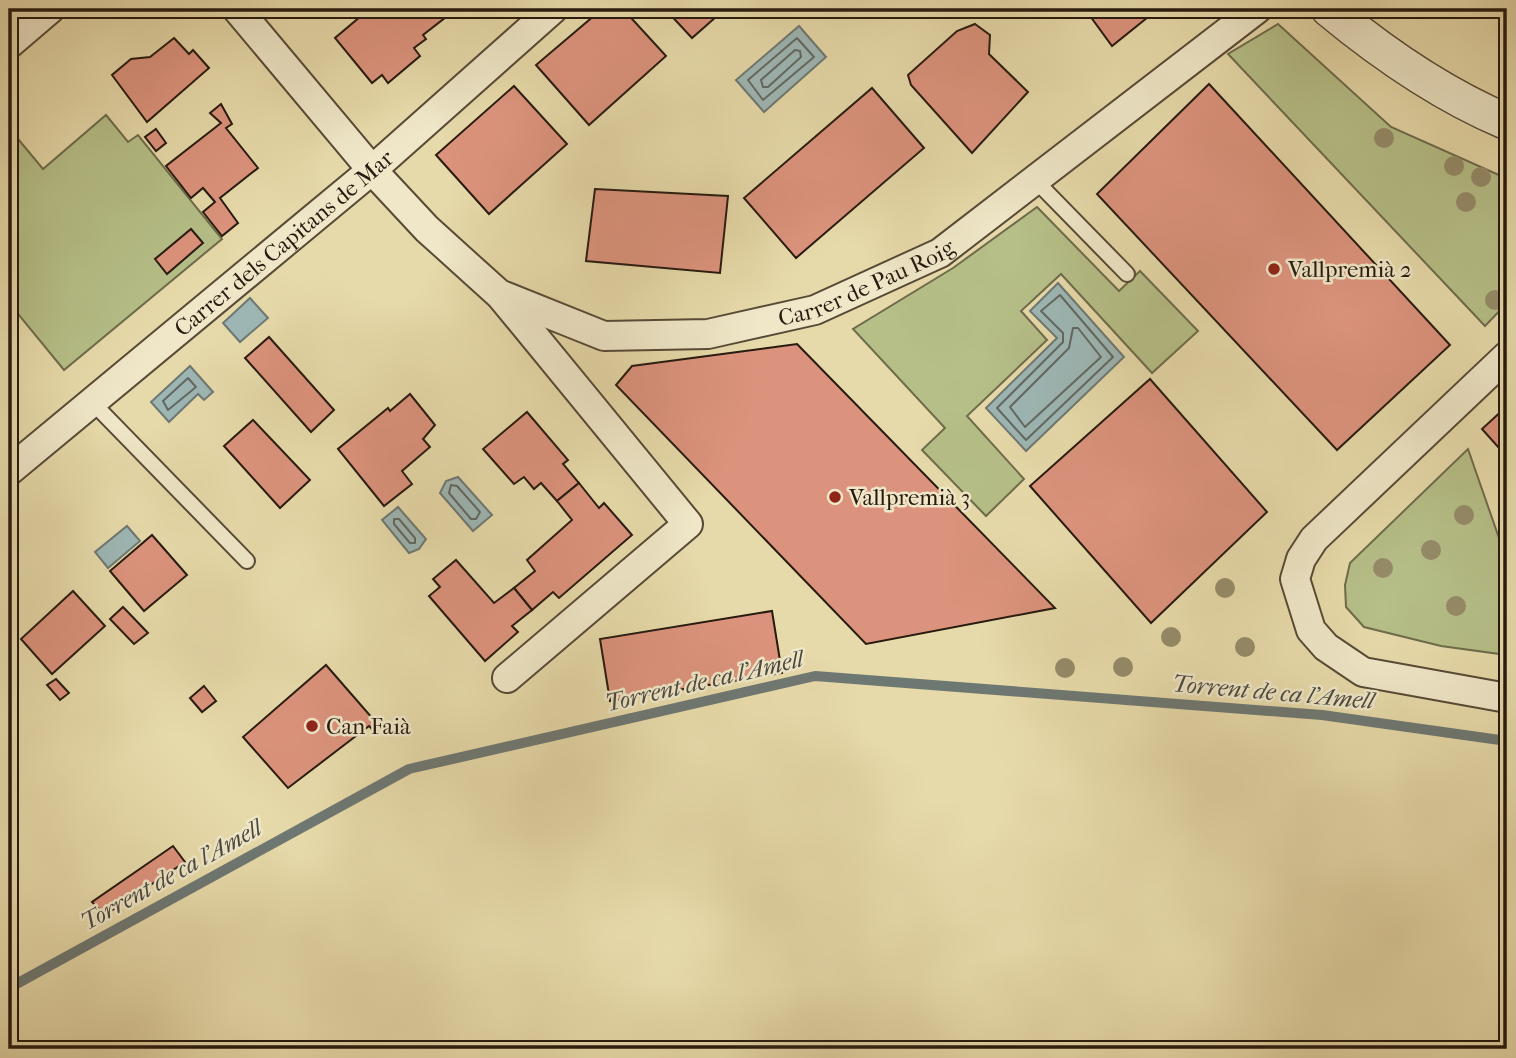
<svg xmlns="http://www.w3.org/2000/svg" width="1516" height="1058" font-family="'IM FELL French Canon',serif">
<rect width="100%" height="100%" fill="#e7daaa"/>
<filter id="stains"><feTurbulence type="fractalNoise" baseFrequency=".00286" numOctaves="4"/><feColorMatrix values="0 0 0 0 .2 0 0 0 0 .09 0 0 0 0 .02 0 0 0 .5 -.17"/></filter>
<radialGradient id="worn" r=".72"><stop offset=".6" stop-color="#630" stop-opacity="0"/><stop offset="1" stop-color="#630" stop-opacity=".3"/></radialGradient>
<g fill="#b6bf88" stroke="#6e6c4c" stroke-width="2">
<polygon points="1278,24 1391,127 1499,175 1507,196 1507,303 1485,326 1228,54"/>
<polygon points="106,115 128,142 138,135 222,239 64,370 9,303 9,128 43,169"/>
<polygon points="1037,207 1119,291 1140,271 1198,331 1152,373 1061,274 1021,311 1047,340 967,416 1024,479 986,516 922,450 945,428 853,329 953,268"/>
<polygon points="1468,449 1507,561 1507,655 1441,646 1364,627 1346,607 1345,585 1350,563"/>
</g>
<g fill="#9db7b5" stroke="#6e7873" stroke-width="2">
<polygon points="799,26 826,57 764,112 736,80"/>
<polygon points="1058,283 1124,357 1026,451 986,408 1057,338 1030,311"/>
<polygon points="250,298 268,318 240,342 223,323"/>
<polygon points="190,366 213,392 204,400 198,394 169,422 151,402"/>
<polygon points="458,477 492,515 473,531 440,493 446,481"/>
<polygon points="398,507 426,539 419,549 409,553 382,520"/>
<polygon points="127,526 140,541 108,568 95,552"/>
</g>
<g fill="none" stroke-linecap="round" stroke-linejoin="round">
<g stroke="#626862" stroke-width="2">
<polygon points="797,38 814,57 763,100 748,80"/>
<polygon points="795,50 800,51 801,57 768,87 763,87 761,80"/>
<polygon points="1060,295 1113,357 1026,440 997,408 1063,342 1063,333 1041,311"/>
<polygon points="1073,328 1078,328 1101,357 1025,427 1010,407 1069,348"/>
<polygon points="188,378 196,387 168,410 163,401"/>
<polygon points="451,485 457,486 480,512 476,519 471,519 449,493"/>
<polygon points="394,519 399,519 415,538 415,543 410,543 394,524"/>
</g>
<polyline stroke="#6e7873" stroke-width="10" points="9,988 409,769 815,676 1322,715 1507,741"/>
</g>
<g fill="#dc937d" stroke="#271a0f" stroke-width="2">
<polygon points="379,9 439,9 446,17 423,35 426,39 414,48 420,56 388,83 382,75 372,83 335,38 367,11 371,16"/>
<polygon points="602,9 623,9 666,56 589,125 536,65"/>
<polygon points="665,9 725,9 692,38"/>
<polygon points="1085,9 1158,9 1112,46"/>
<polygon points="975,24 990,35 989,54 1028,92 972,153 911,85 908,75 957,31"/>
<polygon points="174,38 189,54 193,50 209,68 147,122 112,75 131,59 150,57"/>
<polygon points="1209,84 1450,345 1337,450 1097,194"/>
<polygon points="514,86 567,144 489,214 436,155"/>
<polygon points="872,88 924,148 796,258 744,198"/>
<polygon points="221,104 232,124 226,128 258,168 220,198 238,223 222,236 203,212 215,202 203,188 191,198 166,166 221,123 210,113"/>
<polygon points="156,129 166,143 156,151 145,137"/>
<polygon points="595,189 728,196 720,273 586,261"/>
<polygon points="191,229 203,243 167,274 155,259"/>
<polygon points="269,337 334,410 311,432 245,358"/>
<polygon points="797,344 1055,608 866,644 616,385 632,366"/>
<polygon points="1150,379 1267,512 1151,623 1030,486"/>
<polygon points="410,394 435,425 423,439 430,447 402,471 412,484 384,506 338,449 388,408 390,411"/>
<polygon points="1507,406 1507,457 1482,429"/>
<polygon points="527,412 568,460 563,464 579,483 557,501 541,483 534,489 524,477 514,484 483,449"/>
<polygon points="253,420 310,480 280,508 224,446"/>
<polygon points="579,483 599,508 604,503 632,535 559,598 553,592 532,610 514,588 535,571 527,560 572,520 557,501"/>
<polygon points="152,535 187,575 144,611 110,571"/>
<polygon points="456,560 494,603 514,588 532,610 512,626 518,632 485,661 429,596 440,587 433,579"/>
<polygon points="73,591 105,626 52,674 21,639"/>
<polygon points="123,607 148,633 134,644 110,619"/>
<polygon points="772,611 782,673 610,701 600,639"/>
<polygon points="326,665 380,727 375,732 369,726 288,788 243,737"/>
<polygon points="56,679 69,693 60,700 47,685"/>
<polygon points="204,686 216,701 202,712 190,698"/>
<polygon points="173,846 185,862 105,915 92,902"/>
</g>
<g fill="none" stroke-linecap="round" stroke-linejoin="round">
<defs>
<g id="service">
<polyline points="1035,180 1127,274"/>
<polyline points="92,402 247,561"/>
</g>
<g id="minor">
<path id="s1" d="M 237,9 L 372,170 L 427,229 L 499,294 L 604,336 L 708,334 L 815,310 L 940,253 L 1257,9"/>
<polyline points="9,44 50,9"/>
<polyline points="501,296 688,524 507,678"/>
<polyline points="1507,356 1314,539 1301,559 1295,579 1311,630 1326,647 1363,672 1507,698"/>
<path id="s2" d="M 9,471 L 372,170 L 553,9"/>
</g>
<path id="tertiary" d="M 1329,9 C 1382,53 1443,95 1507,122"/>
</defs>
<use href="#service" stroke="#574a36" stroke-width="18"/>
<use href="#minor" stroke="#574a36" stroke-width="32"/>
<use href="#tertiary" stroke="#574a36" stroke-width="38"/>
<use href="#service" stroke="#efe7c8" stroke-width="14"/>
<use href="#minor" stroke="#efe7c8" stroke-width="28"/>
<use href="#tertiary" stroke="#efe7c8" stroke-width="35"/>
</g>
<g fill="#958c69">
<circle cx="1384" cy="138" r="10"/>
<circle cx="1454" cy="166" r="10"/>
<circle cx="1481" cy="177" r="10"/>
<circle cx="1466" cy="202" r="10"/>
<circle cx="1495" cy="300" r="10"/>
<circle cx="1464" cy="515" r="10"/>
<circle cx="1431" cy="550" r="10"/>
<circle cx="1383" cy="568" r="10"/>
<circle cx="1225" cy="588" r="10"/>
<circle cx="1456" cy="606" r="10"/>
<circle cx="1171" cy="637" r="10"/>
<circle cx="1245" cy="647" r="10"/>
<circle cx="1123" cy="667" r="10"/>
<circle cx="1065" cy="668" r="10"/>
</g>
<g fill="#8f2418" stroke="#efe7c8" stroke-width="2.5">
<circle cx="1274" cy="269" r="7"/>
<circle cx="835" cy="497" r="7"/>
<circle cx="312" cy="726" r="7"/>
</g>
<g text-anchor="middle" stroke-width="5" stroke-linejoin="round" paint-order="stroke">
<g font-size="23" fill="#271a0f" stroke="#efe7c8">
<text dy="8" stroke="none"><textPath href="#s2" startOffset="357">Carrer dels Capitans de Mar</textPath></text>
<text dy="8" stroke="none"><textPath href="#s1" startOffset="772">Carrer de Pau Roig</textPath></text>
</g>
<g font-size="23" fill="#271a0f" stroke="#efe7c8" text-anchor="start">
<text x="1288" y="277">Vallpremià 2</text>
<text x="849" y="505">Vallpremià 3</text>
<text x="326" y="734">Can Faià</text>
</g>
<g font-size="24" font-style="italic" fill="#4a4941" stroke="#efe7c8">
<text transform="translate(704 681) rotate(-13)" y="8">Torrent de ca l'Amell</text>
<text transform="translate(1273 692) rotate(5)" y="8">Torrent de ca l'Amell</text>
<text transform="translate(171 875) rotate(-29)" y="8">Torrent de ca l'Amell</text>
</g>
</g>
<rect width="1516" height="1058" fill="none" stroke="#e7daaa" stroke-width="35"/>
<rect x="10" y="10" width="1495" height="1037" fill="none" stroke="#271a0f" stroke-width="3.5"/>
<rect x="18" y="18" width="1481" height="1023" fill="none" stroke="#271a0f" stroke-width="2"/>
<rect width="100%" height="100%" filter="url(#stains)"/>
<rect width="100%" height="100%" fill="url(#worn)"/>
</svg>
